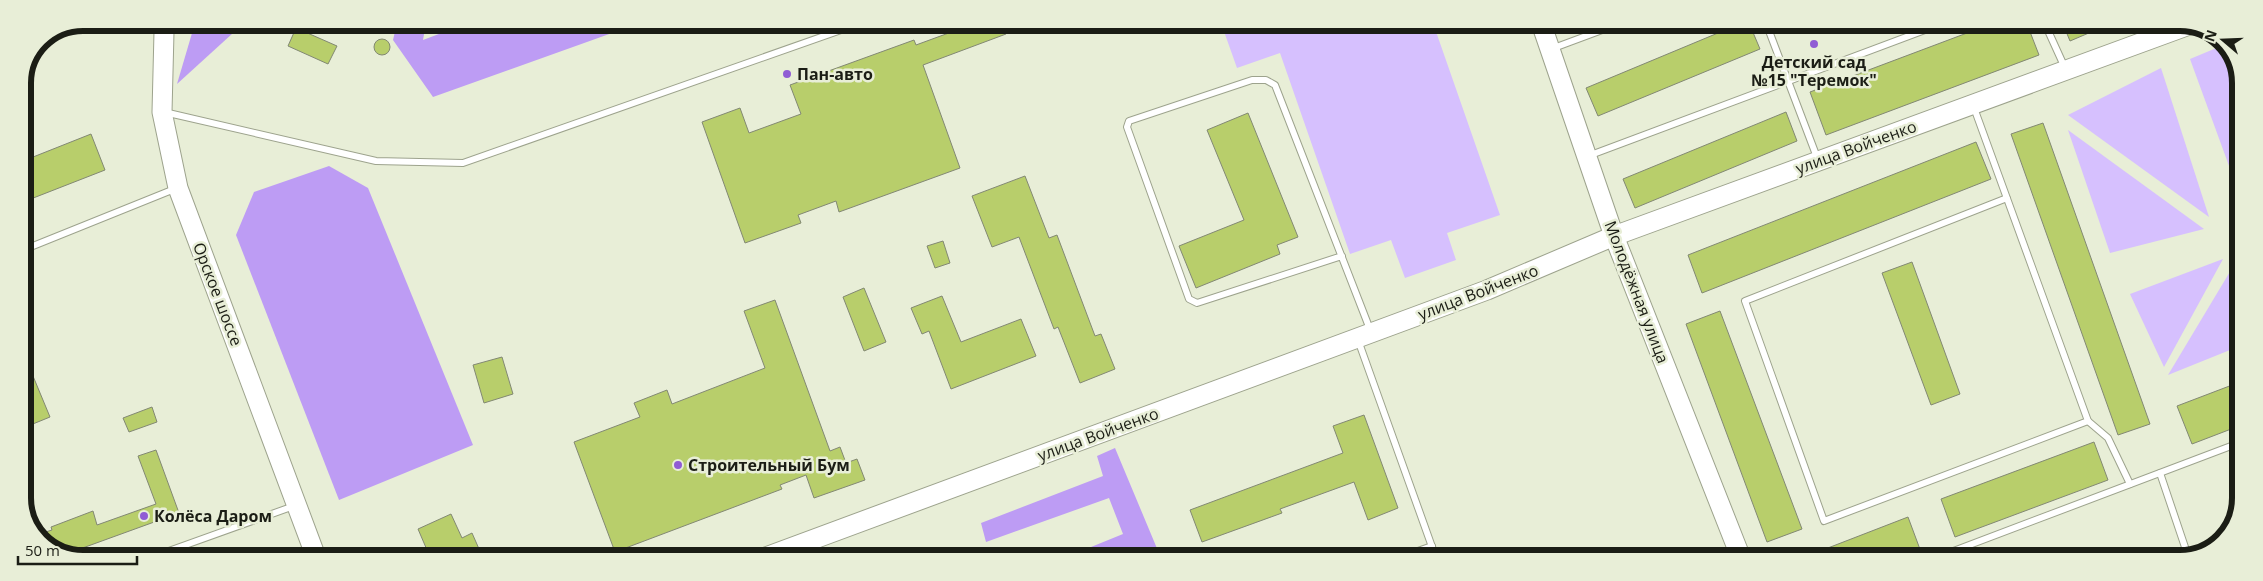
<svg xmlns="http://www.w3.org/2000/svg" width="2263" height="581" font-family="'Open Sans',sans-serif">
<rect width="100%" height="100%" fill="#e8eed7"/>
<g fill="#d6c0fe">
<polygon points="1221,23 1433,23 1500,215 1447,233 1456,260 1405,278 1391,240 1350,254 1280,53 1237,68"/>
<polygon points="2226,44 2240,79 2240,196 2190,59"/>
<polygon points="2161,68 2209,217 2068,115"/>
<polygon points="2068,130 2204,229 2110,253"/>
<polygon points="2223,259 2164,367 2130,294"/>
<polygon points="2234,265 2240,266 2240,346 2168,375"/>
</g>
<g fill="#bd9cf4">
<polygon points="195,23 244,23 177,84"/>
<polygon points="397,23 426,23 423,40 468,23 640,23 433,97 393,40"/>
<polygon points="329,166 368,188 473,445 339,500 236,235 254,192"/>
<polygon points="1115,448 1161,558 1064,558 1123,534 1109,498 986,542 981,523 1103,476 1097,456"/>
</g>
<g fill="#b8ce6b" stroke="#828873">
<polygon points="976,23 1002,23 1006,34 923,65 960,168 839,212 836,201 798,215 801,223 745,243 702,122 740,108 749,133 801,114 790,85 914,40 916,45"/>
<polygon points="1742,23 1749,23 1760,49 1598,116 1586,88"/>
<polygon points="1991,24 2027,24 2039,55 1826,135 1810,92"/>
<polygon points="2063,24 2110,24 2070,41"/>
<polygon points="296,28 337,46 328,64 288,46"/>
<circle cx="382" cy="47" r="8"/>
<polygon points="1786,112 1797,141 1635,208 1623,179"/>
<polygon points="1248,113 1298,237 1277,245 1280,254 1196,288 1179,246 1244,220 1207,130"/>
<polygon points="2043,123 2150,424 2118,435 2011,134"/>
<polygon points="91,134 105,170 23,202 23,161"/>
<polygon points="1976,142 1991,179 1702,293 1688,255"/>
<polygon points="1025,176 1049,238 1057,235 1095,336 1101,334 1115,369 1080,383 1058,327 1054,329 1019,237 992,247 972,196"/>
<polygon points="943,241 950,263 935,268 927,246"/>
<polygon points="1912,262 1960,394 1931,405 1882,273"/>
<polygon points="864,288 886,342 864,351 843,297"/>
<polygon points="942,296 961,342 1021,319 1036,356 951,389 929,331 922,334 911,308"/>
<polygon points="775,300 830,451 840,447 846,463 857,459 865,480 814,498 806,475 780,485 782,489 615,552 574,442 640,417 634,403 667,390 672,404 765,368 744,311"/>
<polygon points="1720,311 1802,529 1767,542 1686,324"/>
<polygon points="23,352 50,417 23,428"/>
<polygon points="502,357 513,394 484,403 473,365"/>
<polygon points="2240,382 2239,426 2192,444 2177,406"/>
<polygon points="152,407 157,422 129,432 123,418"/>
<polygon points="1364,415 1398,508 1368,520 1354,482 1280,509 1282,513 1202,542 1190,510 1343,453 1333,426"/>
<polygon points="2094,442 2108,480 1955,537 1941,499"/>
<polygon points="156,450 179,513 66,554 38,538 36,535 52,530 51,527 93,511 97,525 156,504 138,456"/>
<polygon points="451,514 462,538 472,533 483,558 430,557 418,529"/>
<polygon points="1908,517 1921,552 1903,558 1802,558"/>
</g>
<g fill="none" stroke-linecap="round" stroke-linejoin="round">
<defs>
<g id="service">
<polyline points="1766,23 1818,160"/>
<polyline points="2045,24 2065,68"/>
<polyline points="1551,49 1621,23"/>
<polyline points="1973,105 2088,421 1824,521 1745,301 2007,198"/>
<polyline points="164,112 376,161 463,163 861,23"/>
<polyline points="1588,156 1941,24"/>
<polyline points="23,239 28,247"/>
<polyline points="23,250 177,188"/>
<polyline points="1342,256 1197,303 1189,299 1127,127 1129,121 1252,80 1266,80 1275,85 1371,332"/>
<polyline points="1358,340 1436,558"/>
<polyline points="2088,421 2108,438 2130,484"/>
<polyline points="2160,473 2188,556"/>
<polyline points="152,557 294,506"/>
<polyline points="1398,558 1432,546"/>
<polyline points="1935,558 2239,443"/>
</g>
<g id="secondary">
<polyline points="166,23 164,32 162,112 178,188 316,557"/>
<polyline points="1541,23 1614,236 1741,558"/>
<polyline points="763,558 1487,290 1614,236 2192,24"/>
</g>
</defs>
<use href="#service" stroke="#9da38d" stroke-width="8"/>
<use href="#secondary" stroke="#9da38d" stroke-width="21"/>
<use href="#service" stroke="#fff" stroke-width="6"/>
<use href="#secondary" stroke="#fff" stroke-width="19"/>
</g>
<g fill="#905cd4" stroke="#e8eed7" stroke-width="2">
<circle cx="1814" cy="44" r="5"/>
<circle cx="787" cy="74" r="5"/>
<circle cx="678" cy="465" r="5"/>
<circle cx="144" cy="516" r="5"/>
</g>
<g text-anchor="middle" stroke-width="5" stroke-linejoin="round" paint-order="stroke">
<g font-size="16" font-weight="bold" fill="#1b1d15" stroke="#e8eed7" text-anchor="start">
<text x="1814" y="68" text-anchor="middle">Детский сад<tspan x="1814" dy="18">№15 "Теремок"</tspan></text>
<text x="797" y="80">Пан-авто</text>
<text x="688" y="471">Строительный Бум</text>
<text x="154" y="522">Колёса Даром</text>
</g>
<g font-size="16" fill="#1b1d15" stroke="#e8eed7">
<text transform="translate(1856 147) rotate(-20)" y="6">улица Войченко</text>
<text transform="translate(1478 292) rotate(-21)" y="6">улица Войченко</text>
<text transform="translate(1637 292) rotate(69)" y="6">Молодёжная улица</text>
<text transform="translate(218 294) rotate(69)" y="6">Орское шоссе</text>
<text transform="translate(1098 434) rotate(-20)" y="6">улица Войченко</text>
</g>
</g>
<path d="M0 0H2263V581H0ZM83 31H2180A52 52 0 0 1 2232 83V498A52 52 0 0 1 2180 550H83A52 52 0 0 1 31 498V83A52 52 0 0 1 83 31Z" fill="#e8eed7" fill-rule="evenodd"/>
<path fill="none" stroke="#1b1d15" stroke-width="6" d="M83 31H2180A52 52 0 0 1 2232 83V498A52 52 0 0 1 2180 550H83A52 52 0 0 1 31 498V83A52 52 0 0 1 83 31Z"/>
<g transform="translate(2223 40) rotate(289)" stroke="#e8eed7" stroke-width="4" paint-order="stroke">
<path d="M0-4L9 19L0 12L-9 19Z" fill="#1b1d15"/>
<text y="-8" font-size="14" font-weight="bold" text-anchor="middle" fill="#1b1d15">N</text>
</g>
<path d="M18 556v8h119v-8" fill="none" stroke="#1b1d15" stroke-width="2.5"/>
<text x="25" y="556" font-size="15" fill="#1b1d15" stroke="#e8eed7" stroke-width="4" paint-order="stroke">50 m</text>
</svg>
